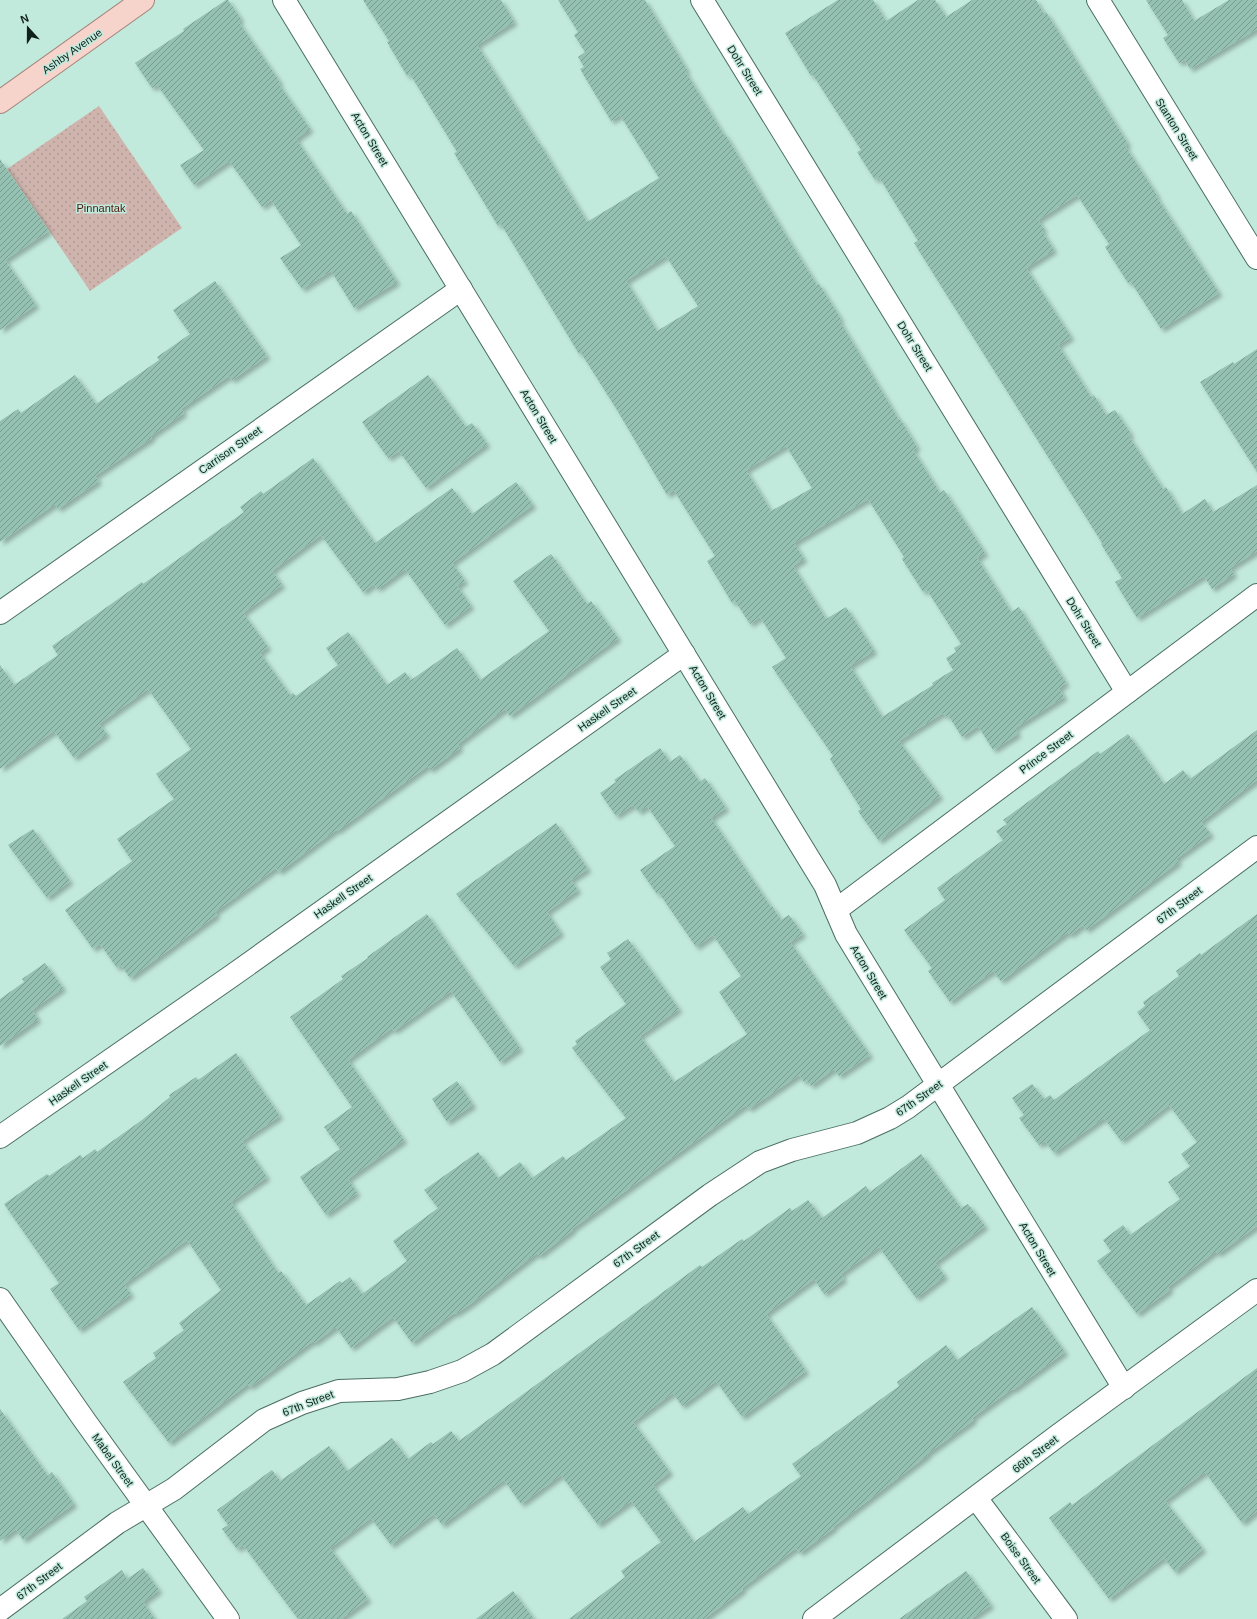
<svg xmlns="http://www.w3.org/2000/svg" width="1257" height="1619" font-family="Arial,sans-serif">
<defs>
<pattern id="garden-dots" width="8" height="8" patternUnits="userSpaceOnUse"><rect width="8" height="8" fill="#cfb4ad"/><path d="M2 2h.1M6 6h.1" fill="none" stroke="#b19a94" stroke-width="1.8" stroke-linecap="round"/></pattern>
<pattern id="building-hatch" width="6" height="6" patternUnits="userSpaceOnUse"><rect width="6" height="6" fill="#94c1b1"/><path d="M-1 1l2-2M0 6l6-6M5 7l2-2" fill="none" stroke="#779c8f"/></pattern>
<filter id="shadow"><feDropShadow dx="3.5" dy="3.5" stdDeviation="2" flood-color="#0004"/></filter>
</defs>
<rect width="100%" height="100%" fill="#c2eadc"/>
<polygon fill="url(#garden-dots)" points="99,106 182,228 90,291 7,169"/>
<g fill="url(#building-hatch)" fill-rule="evenodd" filter="url(#shadow)">
<polygon points="226,0 228,0 241,19 238,21 280,82 278,83 310,129 296,139 347,214 351,211 397,282 354,308 331,271 302,289 280,258 301,245 271,200 262,207 229,161 194,185 180,165 204,150 157,85 152,88 135,63 184,31 183,29"/>
<path d="M 363,0 L 501,0 L 514,22 L 477,45 L 539,144 L 540,144 L 587,222 L 659,178 L 620,115 L 611,121 L 580,69 L 584,67 L 578,57 L 585,52 L 574,35 L 578,32 L 558,0 L 645,0 L 687,70 L 685,71 L 724,135 L 725,134 L 782,229 L 817,285 L 819,284 L 841,319 L 839,320 L 899,420 L 900,419 L 917,447 L 913,450 L 940,493 L 944,490 L 985,553 L 977,558 L 1011,612 L 1019,607 L 1066,683 L 1059,688 L 1064,697 L 1015,728 L 1018,734 L 993,750 L 978,726 L 962,737 L 948,715 L 946,717 L 943,713 L 899,741 L 940,796 L 879,841 L 858,811 L 861,809 L 830,759 L 833,756 L 772,667 L 786,658 L 760,617 L 750,624 L 735,601 L 732,603 L 707,561 L 715,556 L 681,502 L 674,490 L 667,495 L 617,410 L 581,353 L 579,354 L 501,224 L 498,226 L 454,153 L 457,152 L 410,74 L 407,76 L 387,42 L 389,41 ZM 666,256 L 698,306 L 657,331 L 626,281 ZM 786,446 L 812,488 L 771,511 L 746,470 ZM 868,499 L 904,557 L 902,559 L 923,592 L 927,590 L 961,644 L 954,648 L 956,652 L 946,658 L 953,670 L 932,683 L 933,685 L 882,717 L 850,666 L 874,651 L 846,607 L 826,619 L 793,566 L 804,559 L 794,543 Z"/>
<polygon points="838,0 873,0 886,21 918,0 935,0 946,17 972,0 1036,0 1044,14 1046,12 1128,144 1125,146 1157,195 1156,196 1219,293 1161,329 1131,282 1128,283 1105,247 1109,244 1077,195 1038,220 1044,229 1042,231 1054,250 1026,268 1071,337 1058,345 1091,397 1094,395 1106,415 1115,410 1131,434 1128,435 1163,489 1166,487 1182,514 1205,499 1213,512 1257,485 1257,551 1230,568 1234,574 1212,589 1204,576 1137,618 1115,582 1122,578 1101,544 1102,543 914,243 918,241 879,177 875,180 857,152 861,150 813,75 811,76 785,33"/>
<polygon points="1146,0 1182,0 1194,21 1229,0 1257,0 1257,29 1190,69 1185,60 1179,63 1163,38 1168,35"/>
<polygon points="0,159 49,231 5,260 36,305 0,330"/>
<polygon points="215,281 267,356 232,380 229,376 181,409 184,413 151,436 152,438 95,476 99,481 58,509 55,504 0,542 0,421 18,409 21,413 75,375 96,404 159,360 157,357 190,334 173,310"/>
<polygon points="1257,349 1257,472 1200,382 1233,362 1234,364"/>
<polygon points="428,375 466,427 472,423 487,444 426,488 399,451 388,458 362,422"/>
<polygon points="313,458 375,543 452,488 472,514 516,482 533,505 452,563 465,581 457,586 471,606 445,625 405,569 377,589 374,584 363,592 321,535 272,571 282,585 243,613 268,647 260,653 290,695 293,693 296,696 338,665 326,648 348,632 387,685 405,672 411,680 457,648 480,680 549,631 513,581 551,554 587,604 591,601 618,638 510,716 505,709 458,744 460,748 430,770 428,766 337,831 336,830 279,872 276,868 215,912 217,915 130,978 121,965 117,968 100,944 93,949 65,910 132,861 117,839 174,799 156,774 191,749 148,689 99,724 107,734 74,758 54,731 0,769 0,665 14,685 58,655 52,646 142,582 143,584 244,512 240,507 261,491 263,494"/>
<polygon points="1257,730 1257,780 1201,822 1211,834 1176,859 1179,862 1086,930 1083,925 1070,935 1068,932 1001,981 993,971 950,1002 928,971 932,968 904,930 945,900 937,888 1003,840 996,831 1007,824 1003,820 1098,751 1100,754 1128,734 1164,784 1183,770 1190,779"/>
<polygon points="660,748 670,762 680,755 700,782 705,778 726,808 711,818 771,907 772,906 781,920 789,915 803,934 790,942 870,1055 839,1076 834,1069 811,1086 807,1080 804,1082 799,1075 749,1109 746,1105 572,1229 573,1230 539,1256 537,1253 469,1305 455,1314 454,1313 412,1343 393,1317 351,1348 336,1327 314,1343 313,1341 250,1387 248,1384 169,1443 123,1382 156,1358 153,1353 184,1330 179,1323 221,1290 187,1240 124,1284 131,1294 79,1330 50,1289 59,1283 4,1204 47,1174 49,1176 80,1155 83,1158 95,1149 97,1152 142,1120 170,1097 169,1095 196,1077 198,1080 236,1053 280,1116 242,1141 267,1177 231,1202 278,1273 281,1271 306,1305 340,1281 342,1283 350,1277 362,1294 407,1261 393,1241 438,1208 424,1190 478,1152 498,1178 520,1162 532,1178 563,1156 566,1160 626,1118 572,1048 577,1044 575,1041 626,1004 600,967 611,959 607,953 628,939 679,1009 640,1036 674,1082 747,1034 719,992 741,976 713,935 696,947 659,893 657,894 640,870 675,846 647,806 639,812 633,805 616,816 600,793 616,782 614,780"/>
<polygon points="556,823 588,869 571,880 578,890 547,912 561,933 514,966 456,894"/>
<polygon points="33,829 70,881 47,898 8,845"/>
<polygon points="427,914 520,1048 500,1062 451,991 394,1031 392,1028 348,1060 404,1140 348,1179 357,1193 326,1215 300,1177 340,1149 324,1127 352,1107 290,1017 343,979 341,976 368,958 367,957"/>
<polygon points="1257,914 1257,1226 1218,1254 1216,1251 1168,1287 1170,1290 1137,1314 1097,1261 1111,1251 1103,1240 1123,1225 1130,1235 1180,1199 1168,1182 1190,1166 1181,1154 1197,1142 1169,1105 1121,1141 1104,1118 1054,1153 1045,1141 1039,1145 1019,1118 1024,1115 1012,1098 1032,1084 1044,1099 1050,1095 1054,1100 1150,1030 1137,1012 1145,1006 1143,1002 1179,976 1176,971 1200,953 1201,955"/>
<polygon points="45,963 63,988 32,1010 38,1019 0,1046 0,999 24,982 22,979"/>
<polygon points="457,1081 473,1105 447,1122 432,1099"/>
<polygon points="921,1154 961,1208 968,1204 985,1226 935,1263 945,1276 916,1298 879,1247 841,1274 844,1279 824,1294 814,1279 766,1314 806,1371 742,1417 716,1381 682,1406 673,1393 633,1422 670,1472 653,1485 694,1542 743,1507 748,1514 801,1476 792,1464 899,1386 897,1382 946,1345 957,1360 1032,1307 1065,1352 1013,1390 1012,1389 972,1418 974,1420 927,1454 928,1455 833,1527 834,1528 800,1553 796,1548 742,1588 743,1590 704,1619 569,1619 625,1577 621,1571 661,1542 631,1501 598,1525 561,1475 521,1504 504,1480 442,1525 434,1514 391,1545 371,1518 330,1548 368,1599 341,1619 298,1619 243,1545 237,1549 222,1529 228,1525 217,1510 272,1470 280,1481 329,1446 347,1471 392,1438 408,1459 431,1442 433,1444 451,1431 459,1441 700,1265 702,1267 742,1239 744,1241 790,1208 792,1211 808,1200 822,1218 866,1186 870,1192"/>
<polygon points="1257,1368 1257,1511 1242,1523 1205,1472 1165,1501 1203,1549 1175,1572 1164,1558 1109,1599 1049,1518 1070,1502 1072,1505"/>
<polygon points="0,1409 48,1476 52,1472 74,1504 23,1540 16,1529 0,1541"/>
<polygon points="143,1568 159,1590 143,1602 155,1619 62,1619 87,1601 84,1597 122,1570 127,1579"/>
<polygon points="966,1571 991,1605 971,1619 899,1619"/>
<polygon points="513,1591 534,1619 476,1619"/>
</g>
<g fill="none" stroke-linecap="round" stroke-linejoin="round">
<defs>
<g id="minor">
<polyline points="284,0 825,885 846,934 860,957 1124,1388"/>
<polyline points="702,0 1127,692"/>
<polyline points="1098,0 1257,258"/>
<polyline points="0,613 461,289"/>
<polyline points="836,910 1257,595"/>
<polyline points="0,1137 233,975 684,654"/>
<polyline points="0,1299 85,1421 228,1619"/>
<polyline points="976,1498 1066,1619"/>
<polyline points="0,1610 117,1523 174,1489 264,1420 302,1403 339,1391 398,1389 430,1382 462,1371 493,1354 710,1195 760,1162 792,1150 857,1133 890,1118 908,1107 1257,847"/>
<polyline points="814,1619 1060,1434 1257,1290"/>
</g>
<polyline id="primary" points="0,102 143,0"/>
</defs>
<use href="#minor" stroke="#4a6e62" stroke-width="24"/>
<use href="#primary" stroke="#a38278" stroke-width="24"/>
<use href="#minor" stroke="#fff" stroke-width="22"/>
<use href="#primary" stroke="#f7d4cb" stroke-width="22"/>
</g>
<g text-anchor="middle" stroke-width="3" stroke-linejoin="round" paint-order="stroke">
<g font-size="11" fill="#11201c" stroke="#c2eadc">
<text transform="translate(72 51) rotate(-35)" y="4">Ashby Avenue</text>
<text transform="translate(745 70) rotate(58)" y="4">Dohr Street</text>
<text transform="translate(1177 129) rotate(58)" y="4">Stanton Street</text>
<text transform="translate(370 139) rotate(59)" y="4">Acton Street</text>
<text transform="translate(915 346) rotate(58)" y="4">Dohr Street</text>
<text transform="translate(539 416) rotate(59)" y="4">Acton Street</text>
<text transform="translate(230 450) rotate(-35)" y="4">Carrison Street</text>
<text transform="translate(1084 622) rotate(58)" y="4">Dohr Street</text>
<text transform="translate(708 692) rotate(59)" y="4">Acton Street</text>
<text transform="translate(607 709) rotate(-35)" y="4">Haskell Street</text>
<text transform="translate(1046 752) rotate(-37)" y="4">Prince Street</text>
<text transform="translate(343 896) rotate(-35)" y="4">Haskell Street</text>
<text transform="translate(1179 905) rotate(-37)" y="4">67th Street</text>
<text transform="translate(869 972) rotate(59)" y="4">Acton Street</text>
<text transform="translate(78 1083) rotate(-35)" y="4">Haskell Street</text>
<text transform="translate(919 1098) rotate(-35)" y="4">67th Street</text>
<text transform="translate(636 1249) rotate(-36)" y="4">67th Street</text>
<text transform="translate(1038 1249) rotate(59)" y="4">Acton Street</text>
<text transform="translate(308 1403) rotate(-21)" y="4">67th Street</text>
<text transform="translate(1035 1454) rotate(-37)" y="4">66th Street</text>
<text transform="translate(113 1460) rotate(54)" y="4">Mabel Street</text>
<text transform="translate(1021 1558) rotate(54)" y="4">Boise Street</text>
<text transform="translate(39 1581) rotate(-37)" y="4">67th Street</text>
</g>
<g font-size="11" fill="#4c170c" stroke="#c2eadc">
<text x="101" y="212">Pinnantak</text>
</g>
</g>
<g transform="translate(28 28) rotate(339)" stroke="#c2eadc" stroke-width="3" paint-order="stroke">
<path d="M0-3L7 15L0 10L-7 15Z" fill="#11201c"/>
<text y="-6" font-size="11" font-weight="bold" text-anchor="middle" fill="#11201c">N</text>
</g>
</svg>
